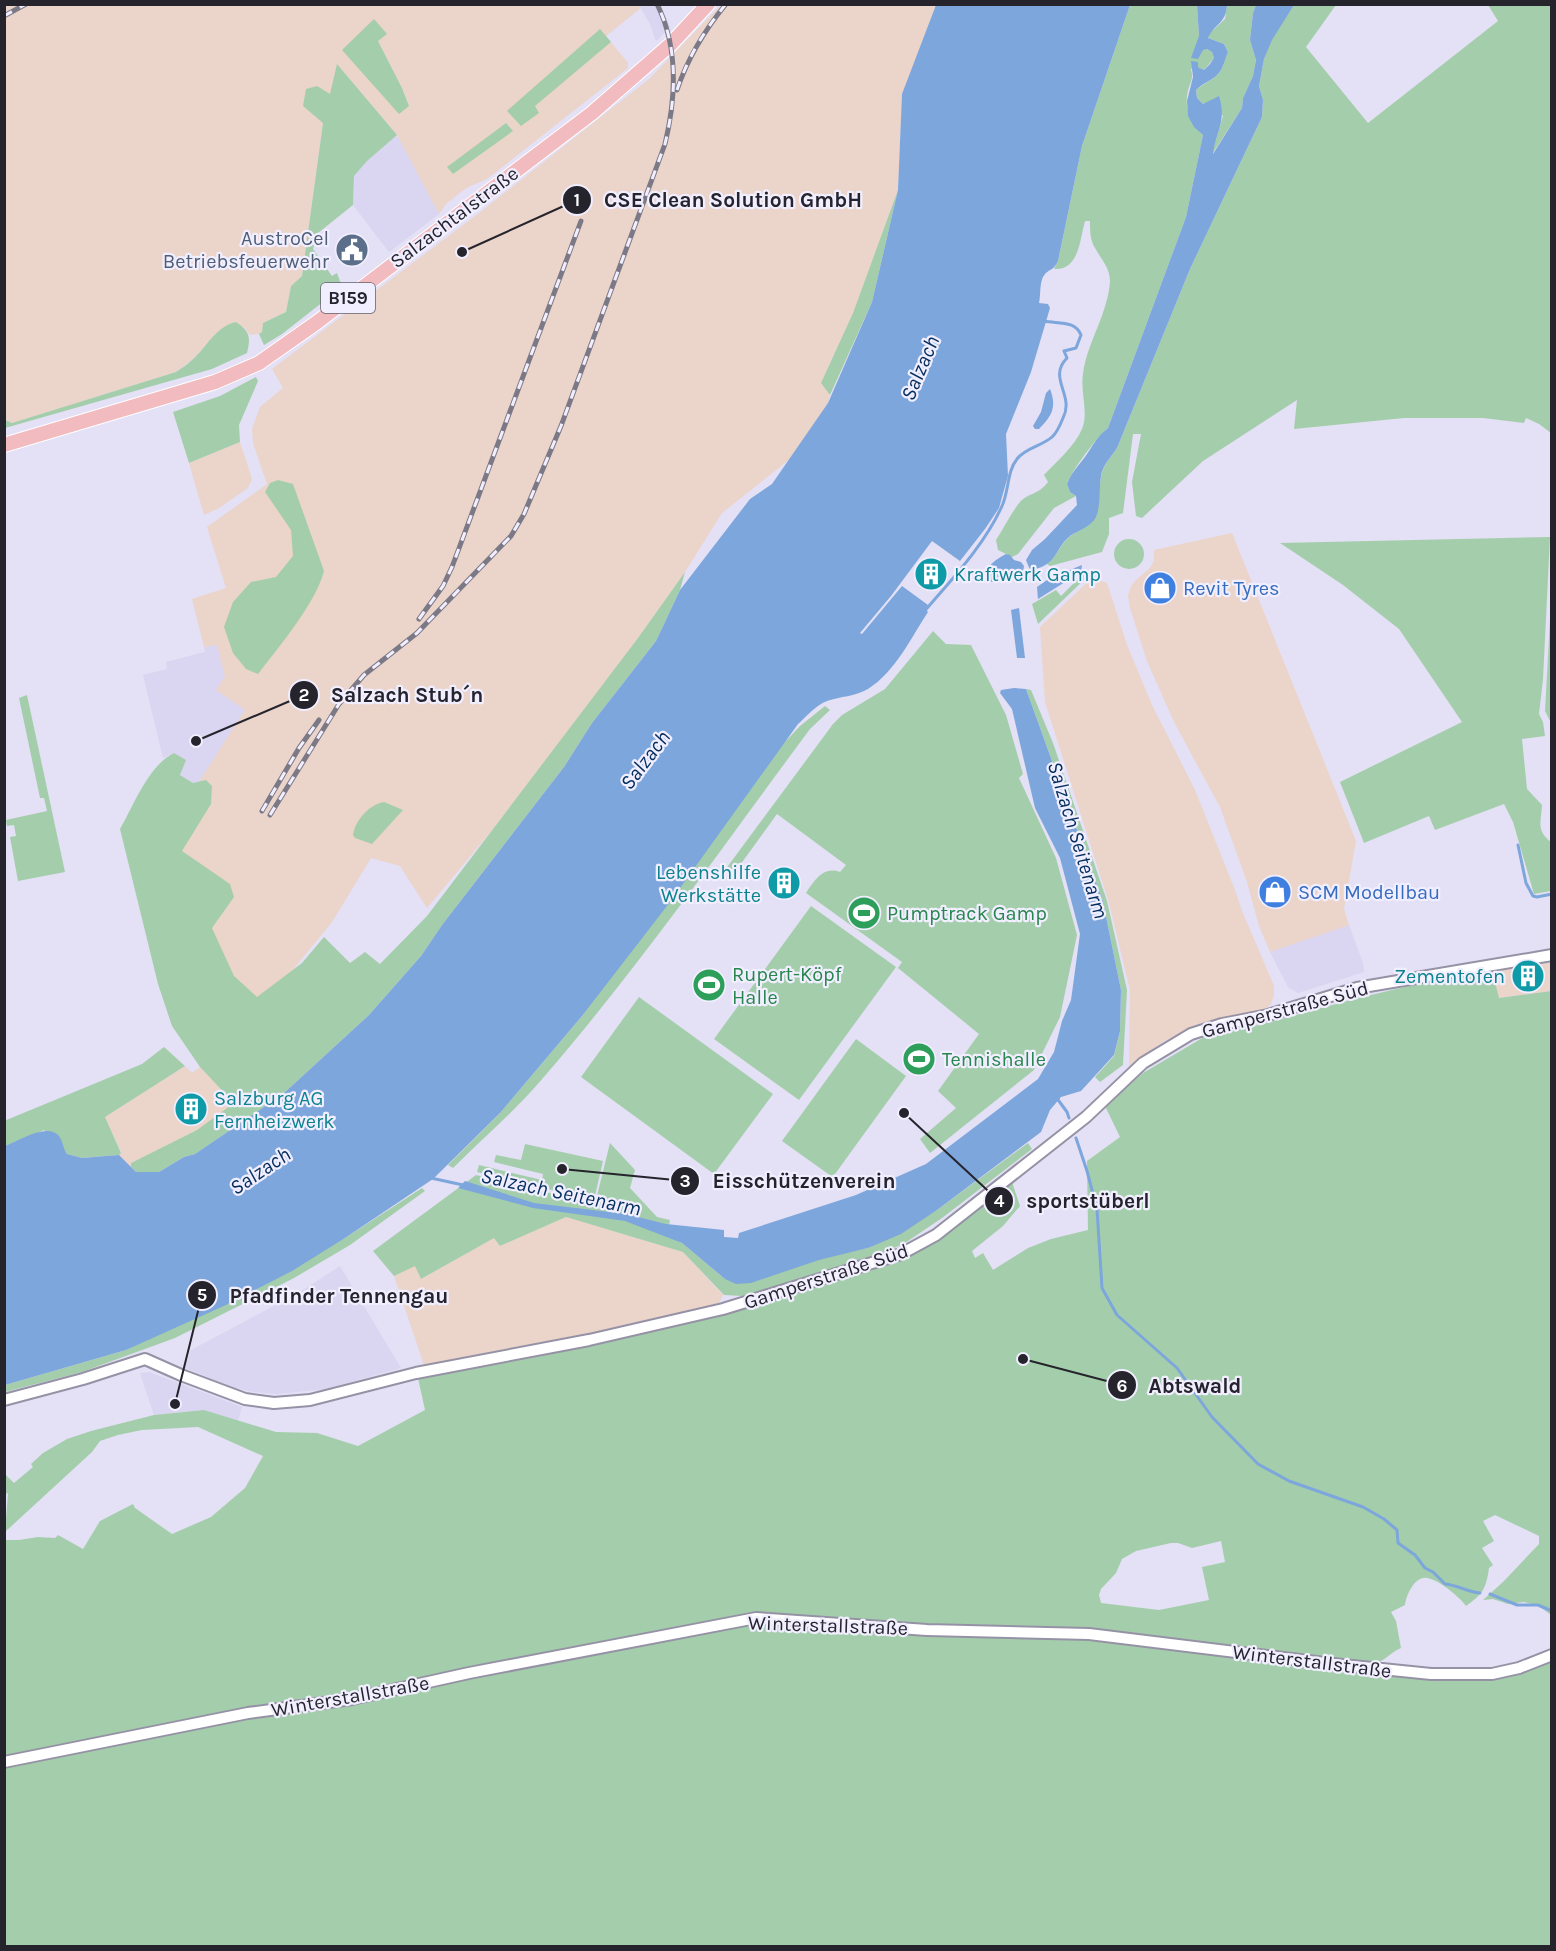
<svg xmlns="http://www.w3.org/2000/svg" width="1556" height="1951" font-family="Karla,sans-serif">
<rect width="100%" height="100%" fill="#e4e0f5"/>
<g fill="#dad5f1">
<polygon points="639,5 661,5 670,27 656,41 650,24"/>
<polygon points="397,135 439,214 389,252 353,205 354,176 367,161"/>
<polygon points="217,645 225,676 246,710 199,782 193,783 180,775 185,760 174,753 163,758 143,675 167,669 166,662 205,652 204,647"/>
<polygon points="1349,925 1363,963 1364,972 1298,993 1288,987 1270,952"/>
<polygon points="340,1266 401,1368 325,1389 277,1394 253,1392 232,1387 185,1368 191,1350 300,1292"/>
<polygon points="149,1372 242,1407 238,1421 204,1410 154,1415 140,1373"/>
</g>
<g fill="#ebd4c9" fill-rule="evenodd">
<path d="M 5,5 L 639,5 L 641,8 L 606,36 L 628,63 L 628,68 L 487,179 L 466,188 L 446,204 L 439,214 L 397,135 L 338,65 L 330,95 L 303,106 L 323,122 L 302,276 L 291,286 L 286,312 L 263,323 L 262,333 L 259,334 L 250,335 L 244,327 L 218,331 L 193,359 L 176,372 L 12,423 L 5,420 ZM 387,34 L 378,41 L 402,88 L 409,106 L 342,50 Z"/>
<polygon points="721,5 936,5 902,96 898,190 853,313 821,383 830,395 828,403 790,459 722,513 685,572 638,638 494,828 427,908 400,866 371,858 332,922 296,966 218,1054 175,819 245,710 216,690 225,676 217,645 204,647 192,599 226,588 207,527 267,484 253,443 252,429 260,407 283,388 272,369 479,213 649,79"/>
<polygon points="240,442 252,479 248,488 219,508 204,515 189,463"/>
<polygon points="1232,533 1356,841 1344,909 1349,925 1270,952 1259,926 1247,882 1220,807 1174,722 1147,661 1130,608 1128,596 1131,586 1136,580 1150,568 1154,561 1154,550"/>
<polygon points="1092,578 1107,583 1127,645 1152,705 1195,790 1235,890 1242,911 1274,986 1274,995 1271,1004 1265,1010 1253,1014 1203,1024 1166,1040 1129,1066 1130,990 1109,903 1045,702 1040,627"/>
<polygon points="1551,962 1551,991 1498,998 1492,970"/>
<polygon points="185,1066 192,1073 200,1067 235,1103 197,1130 131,1163 131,1167 119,1155 121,1152 105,1117"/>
<polygon points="566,1217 683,1252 723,1295 719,1303 596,1334 595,1332 424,1365 394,1276 415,1265 421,1279 495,1237 500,1246"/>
</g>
<g fill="#a4ceab" fill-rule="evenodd">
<path d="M 1130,5 L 1197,5 L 1199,36 L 1203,49 L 1207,49 L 1212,52 L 1214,58 L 1204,70 L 1198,67 L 1191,69 C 1193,77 1192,79 1189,87 C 1183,106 1189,122 1203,135 L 1186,217 L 1108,428 C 1096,438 1072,470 1067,484 L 1070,492 L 1076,496 L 1054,508 L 1018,554 L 1012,557 L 998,550 L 996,540 C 1004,528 1011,513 1020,502 C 1030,492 1038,495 1048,482 L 1044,475 C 1056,462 1075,446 1082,429 C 1089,412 1080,393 1083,374 C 1087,342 1108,314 1110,281 C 1110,268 1101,259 1095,248 C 1090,240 1090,231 1090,221 L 1085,221 C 1080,239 1079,271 1054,269 L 1058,261 L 1082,146 Z"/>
<path d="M 1227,5 L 1256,5 L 1253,13 L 1250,40 L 1256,60 L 1253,76 L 1243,98 L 1242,108 L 1211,156 L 1223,116 L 1207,103 L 1203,104 L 1197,98 L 1196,90 C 1203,84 1214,79 1217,75 C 1223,70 1225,59 1228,52 L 1224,44 L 1208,38 L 1209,34 L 1225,19 Z"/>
<path d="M 1294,5 L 1336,5 L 1306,47 L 1368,123 L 1498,21 L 1488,5 L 1551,5 L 1551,433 L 1539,424 L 1526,418 L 1524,423 L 1483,418 L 1404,418 L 1294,429 L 1297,400 L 1203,461 L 1142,518 L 1136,516 L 1132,482 L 1141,434 L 1133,434 L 1123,513 L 1109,518 L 1109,534 L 1102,552 L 1050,566 L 1047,564 C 1057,557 1059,546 1068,538 C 1077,530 1092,528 1096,514 C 1100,502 1099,489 1101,477 C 1102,466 1112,456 1117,448 L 1190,269 L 1262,117 L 1263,100 L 1259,86 L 1264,59 L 1271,40 Z"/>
<polygon points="374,19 387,34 378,41 402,88 409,106 399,114 342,50"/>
<polygon points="600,29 611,42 535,106 539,113 521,126 507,111"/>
<polygon points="337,64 397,135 367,161 354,176 353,205 318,233 313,249 332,276 337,273 342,287 282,334 264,345 259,334 262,332 263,323 286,312 291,286 302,276 323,123 303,106 306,89 317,86 330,94"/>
<polygon points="506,123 513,131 453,174 447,167"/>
<polygon points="898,190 872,302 830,395 821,383 853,313"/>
<path d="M 236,322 C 250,331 251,338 247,353 L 212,369 L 5,428 L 5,420 L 12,423 L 176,372 C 181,368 187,365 192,360 C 206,348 216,326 236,322 Z"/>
<polygon points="256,377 258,381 239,425 240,442 189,463 173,412 220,396"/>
<path d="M 278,480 L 293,484 L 324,571 C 316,603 278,648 258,674 L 246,669 L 233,653 L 224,627 L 233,602 L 251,582 L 276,577 L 293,556 L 291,530 L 265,492 L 270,483 Z"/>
<path d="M 1550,537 L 1543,679 L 1539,714 L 1543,722 L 1545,736 L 1522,739 L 1527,789 L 1542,805 C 1541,822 1536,831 1551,842 L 1551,891 L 1534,894 L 1513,822 L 1504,804 L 1435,830 L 1429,816 L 1364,843 L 1340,782 L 1462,722 L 1399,629 L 1343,585 L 1280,543 Z"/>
<circle cx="1129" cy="554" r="15"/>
<polygon points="1086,571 1089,575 1038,624 1032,604 1056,590 1061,596"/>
<path d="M 685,572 L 680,590 L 656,641 L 592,723 L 564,767 L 442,925 L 421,956 L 369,1015 L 283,1094 L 195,1154 L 184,1157 L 159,1172 L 136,1172 L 131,1167 L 131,1163 L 197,1130 L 234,1103 L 200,1067 L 172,1026 L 158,984 L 120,829 C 134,805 148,766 174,753 L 186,760 L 180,775 L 193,783 L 206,780 L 212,786 L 211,804 L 182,851 L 230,884 L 234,897 L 212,928 L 234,976 L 257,997 L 302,963 L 324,937 L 350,963 L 365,952 L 380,964 L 427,916 L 638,638 Z"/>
<polygon points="1551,601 1552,723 1551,723 1545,711"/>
<path d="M 933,631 L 946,644 L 971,645 L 1006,715 L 1023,774 L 1019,778 L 1056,858 L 1077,935 L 1060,1017 L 1034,1070 L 930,1153 L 920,1139 L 956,1108 L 938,1091 L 979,1034 L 898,968 L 902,962 L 806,893 C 815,880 823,866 840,872 L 846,865 L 777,814 L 732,876 L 725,870 L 833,724 L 842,715 L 885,689 Z"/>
<polygon points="1026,689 1031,690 1053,743 1107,901 1127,990 1123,1065 1100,1082 1095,1077 1114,1056 1120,1031 1121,990 1103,902"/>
<polygon points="27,695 65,872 18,881 10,837 16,836 14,825 7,826 6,820 47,811 44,798 40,798 19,698"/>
<path d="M 825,706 L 830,710 L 810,729 C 723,846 639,967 543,1078 C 516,1110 483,1138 453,1168 L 448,1165 L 500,1113 L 582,1016 L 782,745 L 800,726 Z"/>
<path d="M 384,802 L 403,810 L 372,844 L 355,838 L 353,835 C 355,820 370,804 384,802 Z"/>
<polygon points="811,906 896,967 799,1100 714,1039"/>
<path d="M 1492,970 L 1499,998 L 1551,991 L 1551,1615 L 1539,1606 L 1524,1602 L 1508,1604 L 1493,1599 L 1483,1600 L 1503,1582 L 1539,1544 L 1539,1536 L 1495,1515 L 1483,1521 L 1494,1541 L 1482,1548 L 1493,1565 L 1489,1568 C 1486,1589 1483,1594 1466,1606 C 1461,1598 1434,1575 1423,1578 C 1413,1580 1406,1596 1405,1605 L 1391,1612 L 1396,1621 L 1401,1648 C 1389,1653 1384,1663 1371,1664 L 1448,1677 L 1551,1658 L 1551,1946 L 5,1946 L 5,1540 L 19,1540 L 38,1537 L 55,1538 L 58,1535 L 83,1549 L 100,1521 L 133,1504 L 135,1508 L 172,1534 L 211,1517 L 245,1488 L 263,1456 L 198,1427 L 142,1430 L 118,1435 L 100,1441 L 92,1452 L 5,1532 L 8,1493 L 5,1494 L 4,1473 L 14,1483 L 33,1467 L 31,1464 L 43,1453 L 67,1439 L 91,1431 L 154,1415 L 204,1410 L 276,1432 L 317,1433 L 358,1446 L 425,1410 L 418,1378 L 589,1345 L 896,1263 L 926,1247 L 953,1229 L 1012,1182 L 1020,1206 L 1003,1226 L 972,1251 L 975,1258 L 983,1253 L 993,1270 L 1028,1248 L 1051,1239 L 1088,1230 L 1087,1161 L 1120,1137 L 1105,1106 L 1143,1073 L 1204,1037 L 1263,1024 L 1354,999 L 1455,975 ZM 1221,1541 L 1225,1562 L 1202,1567 L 1209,1600 L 1159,1610 L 1101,1603 L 1099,1595 L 1101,1589 L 1116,1573 L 1122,1559 L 1136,1551 L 1171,1543 L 1178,1543 L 1192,1548 Z"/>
<polygon points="639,997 773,1094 714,1174 581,1077"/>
<polygon points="856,1039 906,1076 835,1174 831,1176 782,1141"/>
<polygon points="164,1047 185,1066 105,1117 121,1153 119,1155 82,1158 67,1154 44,1130 5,1146 4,1121 142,1064"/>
<polygon points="610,1143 635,1170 630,1188 657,1217 670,1220 667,1236 682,1243 725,1279 868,1248 937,1210 1028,1143 1032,1149 942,1218 905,1243 870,1259 742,1296 724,1295 683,1252 566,1217 500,1246 494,1238 421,1279 415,1266 394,1276 373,1251 476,1175 595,1204"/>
<polygon points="525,1144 603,1161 594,1200 477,1172 479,1165 542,1180 543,1174 494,1162 496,1155 521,1160"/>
<polygon points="422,1188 425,1191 350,1245 294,1278 175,1338 82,1372 5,1392 5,1385 126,1350 345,1238"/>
</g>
<g fill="#7da6dc">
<path d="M 936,5 L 1130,5 L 1082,146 L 1058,261 C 1053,271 1051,268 1045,274 C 1039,280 1041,295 1039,303 L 1048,304 L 1050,308 L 1031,372 L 1006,434 L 1008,476 L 1002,497 L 999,508 L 985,529 L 960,561 L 932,541 L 891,596 L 860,633 L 862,634 L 902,586 L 928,605 L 925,609 L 928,612 C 911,638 895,672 868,689 C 854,697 841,696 827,701 C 816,705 807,716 798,724 L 670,902 L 582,1016 L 500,1113 L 433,1179 L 345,1238 L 292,1271 L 226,1305 L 126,1350 L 5,1385 L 5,1146 C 18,1141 48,1122 59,1136 C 63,1141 63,1149 67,1154 L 82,1158 L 119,1155 L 136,1172 L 159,1172 L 184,1157 L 195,1154 L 283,1094 L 369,1015 L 421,956 L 442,925 L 564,767 L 592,723 L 656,641 L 680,590 L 750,499 L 772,484 L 828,403 L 872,302 L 898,190 L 902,94 Z"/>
<path d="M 1197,5 L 1227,5 C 1226,24 1215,23 1208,38 L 1224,44 L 1228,52 C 1225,59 1223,70 1217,75 C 1214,79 1203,83 1196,90 L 1197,98 L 1203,104 L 1219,96 C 1227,121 1216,131 1213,154 L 1242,108 L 1243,98 L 1253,76 L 1256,60 L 1250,40 L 1253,13 L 1256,5 L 1294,5 L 1272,40 L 1264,59 L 1259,86 L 1263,100 L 1262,117 L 1190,269 L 1117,448 C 1112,456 1102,466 1101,476 C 1099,488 1101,505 1096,517 C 1091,527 1079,530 1070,536 C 1054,549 1058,566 1030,570 L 1026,560 L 1032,550 L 1045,539 L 1077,505 L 1076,496 L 1070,492 L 1067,484 C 1073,469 1081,464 1089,451 C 1095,442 1099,435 1108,428 L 1186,217 L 1203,135 L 1194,127 L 1188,116 L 1187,101 L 1193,77 L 1191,61 L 1198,62 L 1198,67 L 1204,70 L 1210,64 L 1214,58 L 1212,52 L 1207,49 L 1203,50 L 1198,59 L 1191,58 L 1199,36 Z"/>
<path d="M 1050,389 C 1057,407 1052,416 1039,429 L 1035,429 L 1033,426 L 1041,412 L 1046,393 Z"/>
<path d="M 1006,554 L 1010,555 L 1014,560 L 1021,562 L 1024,566 L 1023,572 L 994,582 L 985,581 L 983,576 C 987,566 996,559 1006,554 Z"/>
<polygon points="1082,565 1081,572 1038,599 1037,587 1050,578"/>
<polygon points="1019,608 1025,658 1017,658 1011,610"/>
<polygon points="1014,688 1026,689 1103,902 1121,990 1120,1031 1114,1055 1081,1091 1061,1097 1050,1110 1041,1132 937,1210 901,1234 868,1248 819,1260 751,1283 736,1284 725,1279 682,1243 625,1221 533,1208 458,1188 465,1181 534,1203 626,1214 666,1224 724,1230 724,1237 738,1238 739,1233 856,1195 926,1164 1038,1079 1054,1052 1062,1021 1071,1000 1080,934 1060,858 1035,808 1012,709 1000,693 1001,690"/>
</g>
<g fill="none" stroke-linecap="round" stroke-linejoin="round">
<g stroke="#7da6dc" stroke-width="3">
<path d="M 923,613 C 951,580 984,546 1002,506 C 1009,491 1007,471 1017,459 C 1025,448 1042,446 1052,437 C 1057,433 1061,423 1063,418 C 1075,395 1047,378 1067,358 L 1064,351 L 1076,348 L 1081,335 C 1075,320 1058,324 1044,321"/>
<polyline points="1518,845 1526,883 1533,896 1537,897 1552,894"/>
<polyline points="1056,1097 1067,1112 1069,1118"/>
<path d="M 1076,1138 L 1087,1171 L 1097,1209 L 1102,1288 L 1117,1315 L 1177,1368 L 1212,1417 L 1258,1464 L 1289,1481 L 1363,1507 L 1384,1519 L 1397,1530 L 1398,1543 L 1415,1555 L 1425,1568 L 1433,1572 L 1445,1584 C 1458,1585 1467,1592 1480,1593"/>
<polyline points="431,1178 463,1185"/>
<polyline points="1490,1594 1517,1605 1538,1605 1552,1611"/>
</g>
<defs>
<g id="tertiary">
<polyline points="4,1400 83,1379 145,1359 181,1375 245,1399 274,1403 310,1400 416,1373 589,1340 723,1309 901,1254 936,1235 1086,1117 1143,1063 1191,1034 1222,1024 1268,1015 1357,988 1552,955"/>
<polyline points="4,1762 248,1713 352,1699 469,1673 756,1618 927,1630 1089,1634 1333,1664 1431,1674 1492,1674 1519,1668 1552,1655"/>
</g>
<polyline id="primary" points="4,445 215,382 259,363 316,323 592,113 671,44 708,4"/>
</defs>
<use href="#tertiary" stroke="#9692a6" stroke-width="14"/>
<use href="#primary" stroke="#fff" stroke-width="16"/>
<use href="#tertiary" stroke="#fff" stroke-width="10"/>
<use href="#primary" stroke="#f2bbbf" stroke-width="14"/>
<defs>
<g id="rail">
<polyline points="4,16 26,4"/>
<path d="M 677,90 C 688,57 704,31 726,4"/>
<polyline points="419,619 443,586 452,567 581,221"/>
<polyline points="262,811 299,748 319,720"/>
<path d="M 270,815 L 339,704 L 364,675 L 417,633 L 511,536 L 524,514 L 561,426 L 665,144 C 676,98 679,48 657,4"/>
</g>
</defs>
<use href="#rail" stroke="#7c7987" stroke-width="5"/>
<use href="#rail" stroke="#f1eeff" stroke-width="3" stroke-dasharray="9" stroke-linecap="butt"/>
</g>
<defs>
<symbol id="civic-disc" viewBox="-11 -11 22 22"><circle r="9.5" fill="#5c6f8a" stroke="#f1eeff"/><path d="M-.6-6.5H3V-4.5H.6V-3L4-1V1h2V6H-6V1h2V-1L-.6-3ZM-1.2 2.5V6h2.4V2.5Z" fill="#fff"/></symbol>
<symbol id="building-disc" viewBox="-11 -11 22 22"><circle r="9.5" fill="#0f9aa8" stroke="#f1eeff"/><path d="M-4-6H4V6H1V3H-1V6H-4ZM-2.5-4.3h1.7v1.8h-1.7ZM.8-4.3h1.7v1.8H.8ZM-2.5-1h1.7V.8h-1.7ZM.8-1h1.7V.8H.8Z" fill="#fff"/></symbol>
<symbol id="shop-disc" viewBox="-11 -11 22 22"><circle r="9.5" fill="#3f7fe0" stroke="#f1eeff"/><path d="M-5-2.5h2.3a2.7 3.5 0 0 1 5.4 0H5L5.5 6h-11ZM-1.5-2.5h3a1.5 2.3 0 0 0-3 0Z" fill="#fff"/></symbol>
<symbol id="stadium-disc" viewBox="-11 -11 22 22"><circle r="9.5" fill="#2e9e5b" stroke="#f1eeff"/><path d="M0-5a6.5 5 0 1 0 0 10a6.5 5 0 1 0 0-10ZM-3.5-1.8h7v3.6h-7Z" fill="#fff"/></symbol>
</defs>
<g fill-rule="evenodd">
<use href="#civic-disc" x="333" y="231" width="38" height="38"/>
<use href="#building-disc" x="912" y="555" width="38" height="38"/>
<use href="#shop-disc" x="1141" y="569" width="38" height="38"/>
<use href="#building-disc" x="765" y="864" width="38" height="38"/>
<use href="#shop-disc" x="1256" y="873" width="38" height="38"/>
<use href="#stadium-disc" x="845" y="894" width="38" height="38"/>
<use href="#building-disc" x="1509" y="957" width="38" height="38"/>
<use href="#stadium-disc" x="690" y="966" width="38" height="38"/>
<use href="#stadium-disc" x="900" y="1040" width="38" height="38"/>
<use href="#building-disc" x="172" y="1090" width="38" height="38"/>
</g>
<g text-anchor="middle" stroke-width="4.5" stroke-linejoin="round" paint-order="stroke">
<rect fill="#f1eeff" stroke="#62616b" stroke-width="1.5" x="321" y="283" width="54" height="30" rx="4.5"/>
<g font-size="18" font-weight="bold" fill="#25242c">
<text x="348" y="304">B159</text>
</g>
<g font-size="20" fill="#25242c" stroke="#f1eeff">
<text transform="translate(454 217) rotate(-37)" y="7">Salzachtalstraße</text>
<text transform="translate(1285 1009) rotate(-15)" y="7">Gamperstraße Süd</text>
<text transform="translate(826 1276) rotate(-18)" y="7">Gamperstraße Süd</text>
<text transform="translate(828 1625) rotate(2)" y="7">Winterstallstraße</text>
<text transform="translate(1312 1661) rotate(7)" y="7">Winterstallstraße</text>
<text transform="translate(350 1696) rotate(-10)" y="7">Winterstallstraße</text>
</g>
<g font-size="20" fill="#4e5e75" stroke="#f1eeff" text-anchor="end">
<text x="329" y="245">AustroCel<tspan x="329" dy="23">Betriebsfeuerwehr</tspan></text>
</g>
<g font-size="20" fill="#0d838f" stroke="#f1eeff" text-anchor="start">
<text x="954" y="581">Kraftwerk Gamp</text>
<text x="761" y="879" text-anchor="end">Lebenshilfe<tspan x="761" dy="23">Werkstätte</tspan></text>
<text x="1505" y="983" text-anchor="end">Zementofen</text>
<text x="214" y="1105">Salzburg AG<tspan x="214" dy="23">Fernheizwerk</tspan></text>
</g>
<g font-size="20" fill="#366cbe" stroke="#f1eeff" text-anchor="start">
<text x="1183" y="595">Revit Tyres</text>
<text x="1298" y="899">SCM Modellbau</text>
</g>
<g font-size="20" fill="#27864d" stroke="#f1eeff" text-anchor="start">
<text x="887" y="920">Pumptrack Gamp</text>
<text x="732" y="981">Rupert-Köpf<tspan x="732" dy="23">Halle</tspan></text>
<text x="942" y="1066">Tennishalle</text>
</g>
<g font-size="21" font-style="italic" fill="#032e5e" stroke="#f1eeff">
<text transform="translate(920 368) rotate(-67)" y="7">Salzach</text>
<text transform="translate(645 760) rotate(-53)" y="7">Salzach</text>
<text transform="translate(1078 840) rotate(73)" y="7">Salzach Seitenarm</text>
<text transform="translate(260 1171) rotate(-34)" y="7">Salzach</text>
<text transform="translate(561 1192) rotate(12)" y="7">Salzach Seitenarm</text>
</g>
</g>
<path fill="none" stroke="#25242c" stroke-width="2" d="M462 252L577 200M196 741L304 695M562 1169L685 1181M904 1113L999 1201M175 1404L202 1295M1023 1359L1122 1385"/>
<g fill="#25242c" stroke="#f1eeff" stroke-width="2">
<circle cx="462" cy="252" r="6"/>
<circle cx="196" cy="741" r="6"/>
<circle cx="562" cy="1169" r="6"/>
<circle cx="904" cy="1113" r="6"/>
<circle cx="175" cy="1404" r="6"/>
<circle cx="1023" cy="1359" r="6"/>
<circle cx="577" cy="200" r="15"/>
<circle cx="304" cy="695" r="15"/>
<circle cx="685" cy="1181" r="15"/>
<circle cx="999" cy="1201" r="15"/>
<circle cx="202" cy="1295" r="15"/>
<circle cx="1122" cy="1385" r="15"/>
</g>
<g font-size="18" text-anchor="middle" font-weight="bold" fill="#fff">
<text x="577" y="206">1</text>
<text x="304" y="701">2</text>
<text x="685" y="1187">3</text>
<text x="999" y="1207">4</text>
<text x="202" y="1301">5</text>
<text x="1122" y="1392">6</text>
</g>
<g font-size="21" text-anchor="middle" font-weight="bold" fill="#25242c" stroke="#f1eeff" stroke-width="4.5" stroke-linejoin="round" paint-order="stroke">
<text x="733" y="207">CSE Clean Solution GmbH</text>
<text x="407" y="702">Salzach Stub´n</text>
<text x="804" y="1188">Eisschützenverein</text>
<text x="1088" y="1208">sportstüberl</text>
<text x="339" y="1303">Pfadfinder Tennengau</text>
<text x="1195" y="1393">Abtswald</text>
</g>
<rect width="1556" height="1951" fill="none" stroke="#25242c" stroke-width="12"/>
</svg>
